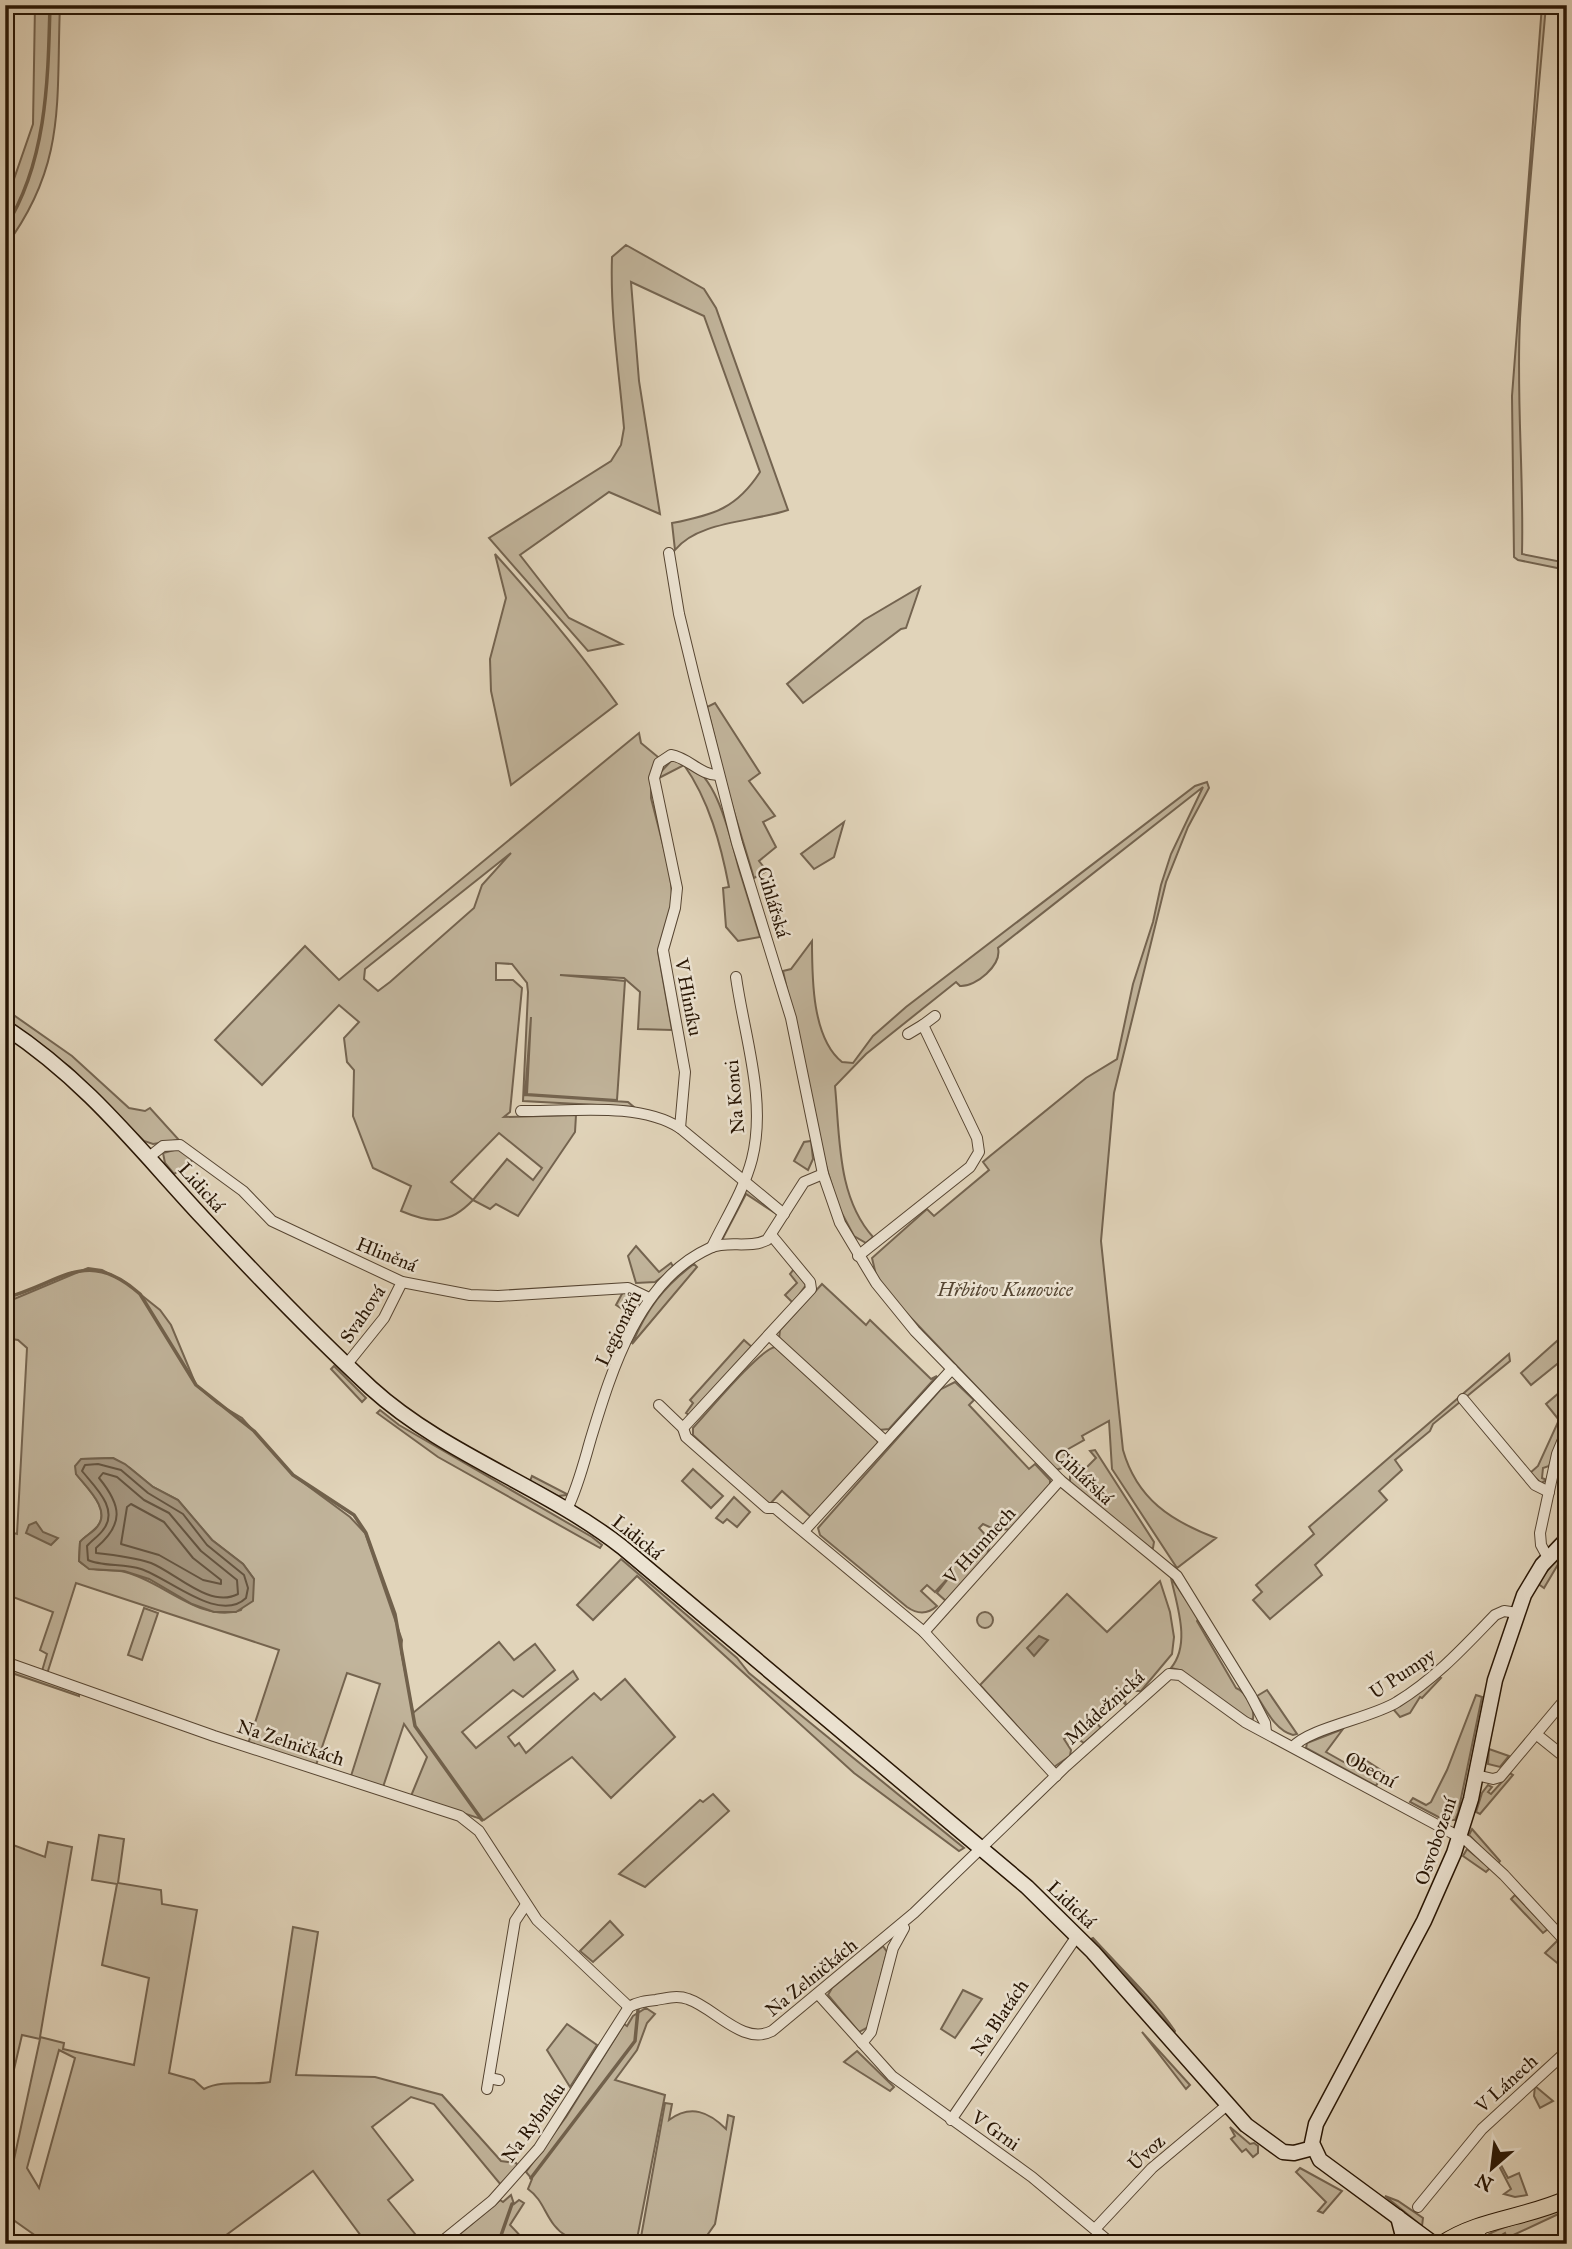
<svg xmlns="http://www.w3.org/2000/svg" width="1572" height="2249" font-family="'IM FELL Great Primer',serif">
<rect width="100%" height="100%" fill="#e1d4ba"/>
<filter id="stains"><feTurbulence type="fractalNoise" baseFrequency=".00286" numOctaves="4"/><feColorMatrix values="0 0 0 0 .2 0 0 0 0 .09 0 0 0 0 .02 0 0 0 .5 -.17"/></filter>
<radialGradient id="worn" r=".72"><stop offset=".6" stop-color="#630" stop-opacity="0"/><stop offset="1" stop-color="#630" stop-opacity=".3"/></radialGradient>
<g fill="#c1b49b" stroke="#746450" stroke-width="2" fill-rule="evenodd">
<path d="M 35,5 L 60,5 C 56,101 67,164 5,247 L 5,205 L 33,124 Z"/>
<path d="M 1542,5 L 1546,5 C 1537,110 1526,215 1520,319 C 1516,398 1524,475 1522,554 L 1567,563 L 1567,570 L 1518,560 L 1514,557 L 1512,396 Z"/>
<path d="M 626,245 L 704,289 L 716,308 L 788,510 C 753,522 698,521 675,550 L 672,523 C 714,515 737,508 760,472 L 704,316 L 631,282 L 639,381 L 660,514 L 609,492 L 520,555 L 569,618 L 622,644 L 588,651 L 489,538 L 611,461 L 621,445 L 624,428 C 619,371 610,315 612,257 Z"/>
<path d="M 495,554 C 539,603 580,652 617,704 L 511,785 L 491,691 L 490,659 L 506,598 Z"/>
<polygon points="920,587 906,628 901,629 803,703 787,684 864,620"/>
<polygon points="715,703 760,773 749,781 775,816 763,822 776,847 759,861 767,871 754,878 728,792 707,707"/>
<path d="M 639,733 L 641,743 L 658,757 L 651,780 L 651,798 L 670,872 L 672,895 L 670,917 L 658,952 L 672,1030 L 638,1029 L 640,992 L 624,978 L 560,975 L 625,981 L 617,1100 L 527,1094 L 531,1017 L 525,1095 L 628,1102 L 634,1107 L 523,1101 L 528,992 L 527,983 L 512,964 L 496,963 L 496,980 L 513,980 L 522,988 L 510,1112 L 504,1117 L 576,1115 L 575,1132 L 518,1216 L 496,1204 L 490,1209 L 473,1200 C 449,1225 432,1224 401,1211 L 411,1186 L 373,1168 L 353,1116 L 354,1070 L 347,1062 L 344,1038 L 359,1022 L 339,1005 L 262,1085 L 215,1040 L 305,946 L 339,980 ZM 511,853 L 482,885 L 474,908 L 390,982 L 378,991 L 364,979 L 365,969 ZM 499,1133 L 542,1168 L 533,1180 L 507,1159 L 473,1200 L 451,1182 Z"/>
<path d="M 672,760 C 716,759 730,838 739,869 C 746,892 753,915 760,937 L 738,941 L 726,927 L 723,888 L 729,887 C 721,845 709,800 684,765 L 659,778 L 657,776 Z"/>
<path d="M 1207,782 L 1209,788 L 1188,827 L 1166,882 L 1114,1093 L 1101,1241 L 1123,1450 C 1137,1499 1171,1521 1216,1538 L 1177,1568 L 1112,1469 L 1109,1421 L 1082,1436 L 1084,1440 L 1063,1452 L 1068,1459 L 1068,1466 L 1056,1470 L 893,1299 L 876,1275 L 872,1258 L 927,1209 L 934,1216 L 989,1170 L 983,1162 L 990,1156 L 1086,1078 L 1117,1059 L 1133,984 L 1153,922 L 1161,885 L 1171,854 L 1203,787 L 998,948 C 1002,965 976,987 960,986 L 956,982 L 866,1054 L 835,1086 C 840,1137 837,1197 873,1237 L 866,1243 L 854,1236 L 838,1206 L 824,1159 L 783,971 L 791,969 L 812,941 C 812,978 812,1038 842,1062 L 853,1063 L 873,1036 L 906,1007 L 1195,786 Z"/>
<polygon points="844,822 834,857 814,869 801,854"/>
<polygon points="5,1009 72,1056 129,1108 145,1111 150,1108 179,1140 153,1144 144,1141 70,1067 5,1021"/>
<polygon points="811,1141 813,1159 808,1170 794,1161 804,1142"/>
<polygon points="178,1149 194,1159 174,1174 165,1163 163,1153"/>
<polygon points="745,1190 748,1190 778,1215 746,1194 722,1240"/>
<polygon points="636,1246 659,1272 671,1263 674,1268 655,1282 636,1283 628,1256"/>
<path d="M 694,1264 L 697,1267 L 632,1344 C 647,1309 663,1287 694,1264 Z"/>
<path d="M 88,1268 L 102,1270 L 125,1282 L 160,1310 L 171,1325 L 196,1385 L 217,1403 L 242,1418 L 293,1475 L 350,1517 L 365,1533 L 402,1640 L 401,1651 L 413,1713 L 499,1642 L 514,1660 L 535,1644 L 555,1670 L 523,1697 L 513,1690 L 462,1732 L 476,1748 L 573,1671 L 578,1679 L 508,1737 L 515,1746 L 519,1743 L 526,1753 L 594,1693 L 601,1700 L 625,1679 L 675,1737 L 611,1798 L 572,1757 L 484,1820 L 411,1796 L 427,1757 L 404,1724 L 383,1787 L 351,1776 L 380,1684 L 347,1673 L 316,1765 L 248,1744 L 279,1650 L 76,1583 L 47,1674 L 42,1671 L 47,1654 L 40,1650 L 53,1612 L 5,1594 L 5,1536 L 7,1531 L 17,1534 L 27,1348 L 18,1340 L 5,1338 L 5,1279 L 7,1302 ZM 113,1458 L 130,1468 L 153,1487 L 178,1500 L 212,1540 L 243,1564 L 254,1579 L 241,1610 C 201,1624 163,1581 125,1572 C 108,1568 92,1574 79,1561 L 80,1542 C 85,1536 92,1533 97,1527 C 112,1510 86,1487 76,1474 L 82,1459 Z"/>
<polygon points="794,1269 806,1285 793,1303 785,1295 797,1283 790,1274"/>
<polygon points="822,1284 866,1325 870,1320 931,1379 937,1376 889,1429 879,1430 779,1339 780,1330"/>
<polygon points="623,1292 632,1296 638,1305 634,1317 616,1305"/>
<polygon points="1567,1332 1567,1356 1531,1385 1521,1373"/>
<polygon points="744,1340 753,1348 689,1415 686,1413 693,1403 690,1400"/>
<path d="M 775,1347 L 877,1439 L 878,1444 L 811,1517 L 782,1491 L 769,1505 L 693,1435 L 693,1428 C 707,1413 760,1349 775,1347 Z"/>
<polygon points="1509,1354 1510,1361 1433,1424 1430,1431 1395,1460 1402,1470 1379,1491 1387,1500 1315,1565 1322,1575 1270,1619 1253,1600 1262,1592 1256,1585 1314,1534 1309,1527"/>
<polygon points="334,1366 366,1398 362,1402 331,1369"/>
<path d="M 955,1382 L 974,1400 L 969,1405 L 1029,1469 L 1035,1464 L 1050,1480 L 1050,1486 L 1013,1529 L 996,1530 L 983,1524 L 979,1528 L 991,1541 L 987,1555 L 946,1601 L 937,1593 L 951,1575 L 935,1592 L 927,1585 L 921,1591 L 937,1606 C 927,1615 917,1614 907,1607 L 820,1535 L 818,1528 L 941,1389 Z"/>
<polygon points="1567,1386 1567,1421 1549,1466 1543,1468 1542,1478 1547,1480 1541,1483 1530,1473 1538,1466 1559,1420 1546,1404"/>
<polygon points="380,1410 399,1425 592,1537 602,1545 600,1548 438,1457 377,1413"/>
<polygon points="1095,1450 1154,1542 1153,1548 1150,1549 1070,1483 1070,1474 1078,1464 1084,1470 1096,1458 1090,1451"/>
<polygon points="693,1469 723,1496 711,1508 682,1481"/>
<polygon points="532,1476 567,1494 567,1495 558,1496 530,1481"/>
<polygon points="734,1497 750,1512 737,1527 727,1519 723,1523 716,1518"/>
<polygon points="1561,1554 1563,1556 1544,1588 1537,1583"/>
<polygon points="621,1559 737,1658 749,1673 964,1848 959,1851 854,1773 637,1576 593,1620 577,1605"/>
<path d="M 1171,1578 L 1199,1618 L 1197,1621 L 1236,1688 C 1246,1692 1255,1709 1253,1719 L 1249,1720 L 1179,1670 L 1171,1668 C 1191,1644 1177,1606 1171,1578 Z"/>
<polygon points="1160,1581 1170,1612 1174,1637 1172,1654 1141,1691 1135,1691 1128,1686 1123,1690 1126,1705 1119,1698 1094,1720 1101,1728 1084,1743 1070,1734 1064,1739 1071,1750 1070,1756 1054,1767 980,1685 1067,1594 1107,1632"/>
<polygon points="144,1608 158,1613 142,1660 128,1655"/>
<circle cx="985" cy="1620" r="8"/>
<polygon points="12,1668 79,1693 79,1696 6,1671"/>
<polygon points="1438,1676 1441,1678 1422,1698 1420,1697 1410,1713 1400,1717 1393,1709"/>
<path d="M 1267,1690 L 1297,1734 L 1293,1735 C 1276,1731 1266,1710 1257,1696 Z"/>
<polygon points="1476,1695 1482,1697 1458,1813 1455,1820 1444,1820 1410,1802 1413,1798 1426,1805 1431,1802 1447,1770"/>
<polygon points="1343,1729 1326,1752 1349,1765 1356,1754 1384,1772 1376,1786 1306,1748 1307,1743"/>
<polygon points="1489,1749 1509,1756 1500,1767 1488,1764"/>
<polygon points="1510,1773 1513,1775 1480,1814 1476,1812 1482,1793 1488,1785 1492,1787 1488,1792 1491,1794"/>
<polygon points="713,1794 729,1811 645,1887 619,1874 700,1800 703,1802"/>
<polygon points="1472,1829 1500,1861 1497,1865 1469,1835"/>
<path d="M 99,1835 L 124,1839 L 118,1883 L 161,1890 L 162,1904 L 197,1910 L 169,2073 L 194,2080 L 204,2089 C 223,2079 249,2086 270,2082 L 293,1927 L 318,1932 L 296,2075 L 375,2077 L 442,2095 L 501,2161 L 516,2163 L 518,2166 L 501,2185 L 434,2104 L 411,2097 L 372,2127 L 413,2180 L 388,2200 L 423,2244 L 367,2244 L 313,2171 L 214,2244 L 38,2244 L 36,2236 L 9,2217 L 5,2223 L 5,2160 L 13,2164 L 40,2039 L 22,2035 L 5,2108 L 5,1842 L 45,1857 L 48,1842 L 72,1847 L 40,2037 L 64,2043 L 63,2049 L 134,2065 L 149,1978 L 102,1965 L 117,1884 L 92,1880 ZM 59,2050 L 75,2058 L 39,2188 L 27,2168 Z"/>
<polygon points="1467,1849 1490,1868 1486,1872 1463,1856"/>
<polygon points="1515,1895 1548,1929 1543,1933 1511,1899"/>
<polygon points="610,1921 623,1935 593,1962 580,1951"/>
<path d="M 1093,1938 C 1121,1969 1151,1996 1175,2031 L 1173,2034 L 1168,2024 L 1120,1968 L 1091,1939 Z"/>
<polygon points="1558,1940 1567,1950 1567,1971 1545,1953"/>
<polygon points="883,1946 887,1952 868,2027 859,2032 828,1995 832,1988"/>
<polygon points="963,1990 982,1999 955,2038 941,2029"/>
<path d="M 646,2008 L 655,2014 L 647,2023 L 637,2050 L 615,2080 L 665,2095 L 636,2244 C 609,2244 572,2249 554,2225 C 544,2212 542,2199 528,2189 L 532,2179 L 526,2172 L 566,2117 L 624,2024 L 627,2026 L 633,2016 Z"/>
<polygon points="567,2024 597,2045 570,2087 547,2050"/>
<polygon points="1142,2032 1190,2085 1186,2089"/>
<polygon points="857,2051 894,2087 890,2091 844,2062"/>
<polygon points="1535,2086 1553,2101 1540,2108 1534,2096"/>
<path d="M 665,2103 L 672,2104 L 669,2120 C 691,2104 709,2112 726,2129 L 728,2115 L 734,2117 L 715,2224 L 701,2244 L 662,2244 L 641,2237 Z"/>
<polygon points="1230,2127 1250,2144 1254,2143 1258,2146 1258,2153 1253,2157 1246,2149 1242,2152 1231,2139 1235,2136"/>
<polygon points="1501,2165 1508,2178 1519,2173 1527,2195 1515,2197 1504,2194 1511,2189 1499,2166"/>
<polygon points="1300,2168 1342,2191 1323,2213 1318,2211 1326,2202 1296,2172"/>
<polygon points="511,2195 514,2204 519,2200 524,2203 510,2225 528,2244 448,2244 500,2200 503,2202"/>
<polygon points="1385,2196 1398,2201 1423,2218 1422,2226"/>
<path d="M 1567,2207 L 1567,2210 L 1507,2238 L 1505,2233 L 1487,2244 L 1476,2244 C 1492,2225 1541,2219 1567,2207 Z"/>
</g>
<g fill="#a2937c" stroke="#71614c" stroke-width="2">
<path d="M 113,1458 L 125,1464 L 153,1487 L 178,1500 L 212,1540 L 243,1564 L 254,1579 L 253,1601 L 236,1612 L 214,1612 L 192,1604 L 149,1579 L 124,1571 L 89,1569 L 79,1561 L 80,1542 C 85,1536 92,1533 97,1527 C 112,1510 86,1487 76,1474 L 75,1466 L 81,1459 Z"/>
<polygon points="36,1522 43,1532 58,1538 51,1545 26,1533 29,1525"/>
<polygon points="1039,1636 1048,1640 1034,1656 1027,1648"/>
</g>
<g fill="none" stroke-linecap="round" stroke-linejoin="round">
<g stroke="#645440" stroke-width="2">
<path d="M 98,1464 L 121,1470 L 148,1493 L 183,1514 L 207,1545 L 244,1575 L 248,1588 L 246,1598 C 219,1624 169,1578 141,1569 C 125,1564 99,1566 88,1560 L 87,1546 C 92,1540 99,1536 103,1530 C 120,1509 94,1486 82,1471 L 85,1465 Z"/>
<path d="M 103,1473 L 117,1477 L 144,1500 L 169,1513 L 201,1551 L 237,1580 L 238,1594 C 210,1609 176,1573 151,1563 C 133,1557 115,1555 96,1553 L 96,1548 C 124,1524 122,1506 99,1478 Z"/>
<polygon points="131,1504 164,1522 193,1558 221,1580 221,1584 203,1580 159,1555 121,1544 127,1507"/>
</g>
<g stroke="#71614c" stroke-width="3.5">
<path d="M 5,228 C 47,162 48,81 50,5"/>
<path d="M 5,1298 C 62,1283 86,1246 140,1294 L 196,1385 L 254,1431 L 293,1475 L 354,1515 L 366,1533 L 395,1614 L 415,1726 L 482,1820"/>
<polyline points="531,2178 635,2041 638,2010"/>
<polyline points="498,2244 512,2204"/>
</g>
<defs>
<g id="street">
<polyline points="669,553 679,614 695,680 737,843 791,1018 823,1174 840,1223 876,1283 915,1331 1060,1480 1177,1576 1251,1696 1265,1723 1266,1732"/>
<polyline points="908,1034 923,1025"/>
<path d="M 521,1111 C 569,1112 638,1101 680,1128 L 784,1214"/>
<path d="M 680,1128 L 685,1072 L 663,950 L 675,908 L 677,888 L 654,778 L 659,763 L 671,755 C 689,758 701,776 719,775"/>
<polyline points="149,1157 163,1146 180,1145 243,1191 272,1221 402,1282 470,1295 498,1296 628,1288 649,1298"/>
<path d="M 712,1247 C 726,1218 744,1190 752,1159 C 767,1100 744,1035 736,977"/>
<polyline points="858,1256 970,1167 979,1152 977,1138 923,1025 935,1016"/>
<polyline points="769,1335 885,1441"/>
<polyline points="347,1364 384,1318 402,1282"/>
<polyline points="1463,1399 1535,1485 1549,1492"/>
<polyline points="659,1405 683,1428 686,1437 767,1508 775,1508 924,1632 1056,1776"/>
<polyline points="683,1428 811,1289 810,1282 772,1236"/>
<path d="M 567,1509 C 578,1487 584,1462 591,1438 C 612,1369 639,1280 710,1248 C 727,1240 749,1249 767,1240 L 804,1182 L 823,1174"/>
<polyline points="804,1531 952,1369"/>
<polyline points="1548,1558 1541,1545 1540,1533 1557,1454 1567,1430"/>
<polyline points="924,1632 1060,1480"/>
<polyline points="5,1662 214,1736 460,1816 479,1831 537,1920 629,2007"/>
<polyline points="1536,1734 1567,1759"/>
<path d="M 1293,1747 C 1309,1728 1372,1718 1397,1702 C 1435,1679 1465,1646 1495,1615 L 1504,1611 L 1517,1613"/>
<polyline points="1476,1775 1493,1779 1500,1777 1567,1697"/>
<polyline points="819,1995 892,2076 1032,2177 1112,2244"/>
<polyline points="862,2043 871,2032 893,1948 904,1928"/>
<polyline points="489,2078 499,2080"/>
<polyline points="487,2089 515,1921 525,1906"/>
<polyline points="951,2120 1077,1936"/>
<polyline points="1418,2207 1482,2129 1567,2051"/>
<polyline points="1095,2229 1152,2168 1226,2106"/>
<path d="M 439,2244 L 492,2201 L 539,2148 L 629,2007 C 637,2002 646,2001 656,2000 C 666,1998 678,1995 688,1999 C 715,2008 743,2046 772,2031 L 914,1913 L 1066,1766 L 1169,1674 L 1180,1675 L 1245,1722 L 1467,1841 L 1504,1875 L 1567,1943"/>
<polyline points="1470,2244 1483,2228"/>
</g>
<g id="secondary">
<path d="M 5,1027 C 88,1082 137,1147 203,1218 C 257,1276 313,1334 371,1388 C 445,1455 544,1486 622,1547 L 1027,1887 L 1093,1952 L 1246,2125 L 1283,2152 L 1294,2153 L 1313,2148"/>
<polyline points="1398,2217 1405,2244"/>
<polyline points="1434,2244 1320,2160 1312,2143 1316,2124 1424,1921 1454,1853 1471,1799 1495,1680 1524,1595 1542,1565 1567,1539"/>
</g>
<path id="primary" d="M 1442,2244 C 1479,2219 1526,2218 1567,2199"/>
</defs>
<use href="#street" stroke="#564532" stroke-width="12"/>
<use href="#secondary" stroke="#271504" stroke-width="17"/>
<use href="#primary" stroke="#271504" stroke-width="18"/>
<use href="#street" stroke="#ece3d2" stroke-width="10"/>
<use href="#secondary" stroke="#ece3d2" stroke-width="14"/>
<use href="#primary" stroke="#e1d4ba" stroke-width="16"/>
</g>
<g text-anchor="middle" stroke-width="5" stroke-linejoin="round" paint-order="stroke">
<g font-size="19" fill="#271504" stroke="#ece3d2">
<text transform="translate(774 902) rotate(73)" y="7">Cihlářská</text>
<text transform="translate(689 997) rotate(79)" y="7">V Hliníku</text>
<text transform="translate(734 1097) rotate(-95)" y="7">Na Konci</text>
<text transform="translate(202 1187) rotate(48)" y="7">Lidická</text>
<text transform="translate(387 1254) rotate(22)" y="7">Hliněná</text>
<text transform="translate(362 1314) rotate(-56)" y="7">Svahová</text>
<text transform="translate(618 1328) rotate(-64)" y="7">Legionářů</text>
<text transform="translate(1084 1476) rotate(43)" y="7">Cihlářská</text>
<text transform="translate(638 1537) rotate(39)" y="7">Lidická</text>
<text transform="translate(979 1545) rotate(-48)" y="7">V Humnech</text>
<text transform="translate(1402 1673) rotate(-34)" y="7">U Pumpy</text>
<text transform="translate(1104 1707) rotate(-42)" y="7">Mládežnická</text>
<text transform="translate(291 1742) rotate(18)" y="7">Na Zelničkách</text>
<text transform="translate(1371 1769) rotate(28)" y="7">Obecní</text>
<text transform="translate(1435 1841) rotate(-71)" y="7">Osvobození</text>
<text transform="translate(1072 1904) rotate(44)" y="7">Lidická</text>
<text transform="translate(811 1977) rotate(-39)" y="7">Na Zelničkách</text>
<text transform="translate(999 2017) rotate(-56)" y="7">Na Blatách</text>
<text transform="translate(1506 2083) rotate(-42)" y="7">V Lánech</text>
<text transform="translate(533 2122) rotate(-54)" y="7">Na Rybníku</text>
<text transform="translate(996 2130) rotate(35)" y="7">V Grni</text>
<text transform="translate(1146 2152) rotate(-43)" y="7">Úvoz</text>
</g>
<g font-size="19" font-style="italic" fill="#554531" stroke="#ece3d2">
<text x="1005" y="1296">Hřbitov Kunovice</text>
</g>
</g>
<rect width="1572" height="2249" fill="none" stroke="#e1d4ba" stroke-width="28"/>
<rect x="7" y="7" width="1558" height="2235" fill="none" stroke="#271504" stroke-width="3.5"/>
<rect x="14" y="14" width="1544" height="2221" fill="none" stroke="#271504" stroke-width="2"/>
<g transform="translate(1492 2168) rotate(208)" stroke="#ece3d2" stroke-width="5" paint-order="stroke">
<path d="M0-5L12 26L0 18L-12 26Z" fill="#271504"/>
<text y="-10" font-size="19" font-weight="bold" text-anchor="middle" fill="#271504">N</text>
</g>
<rect width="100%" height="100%" filter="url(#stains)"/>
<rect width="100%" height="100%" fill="url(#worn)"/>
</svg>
